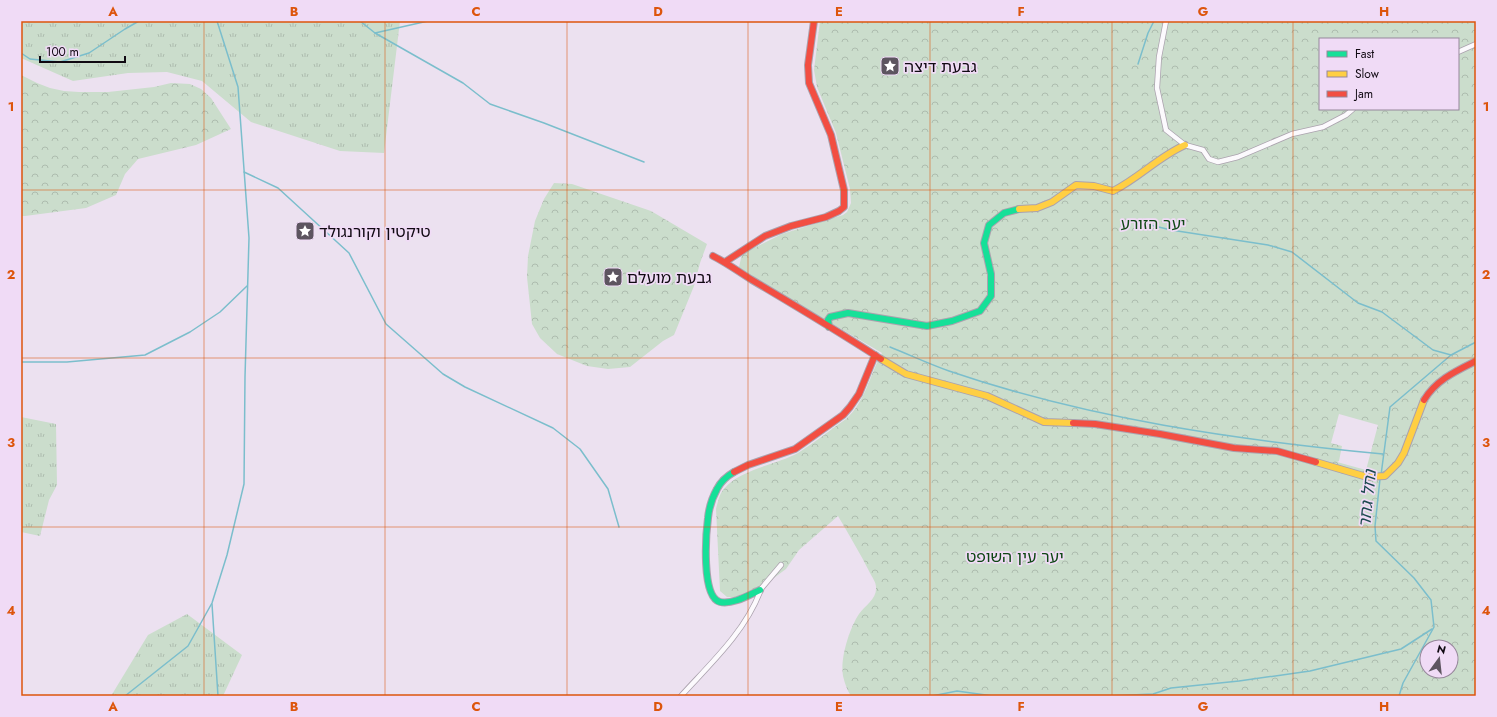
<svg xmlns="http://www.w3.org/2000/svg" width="1497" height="717" font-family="Jost,'Noto Sans Hebrew',sans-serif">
<defs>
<pattern id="grass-tufts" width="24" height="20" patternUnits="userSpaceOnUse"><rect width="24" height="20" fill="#cbddcc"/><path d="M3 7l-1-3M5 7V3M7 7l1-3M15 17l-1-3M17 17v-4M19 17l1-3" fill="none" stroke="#adbcae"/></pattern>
<pattern id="forest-crowns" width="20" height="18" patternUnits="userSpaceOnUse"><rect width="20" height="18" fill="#cbddcc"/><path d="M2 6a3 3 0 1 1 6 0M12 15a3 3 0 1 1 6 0" fill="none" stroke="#adbcae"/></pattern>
</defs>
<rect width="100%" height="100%" fill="#ece1f0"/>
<g fill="url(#grass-tufts)">
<polygon points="21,21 400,21 384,153 340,151 251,122 202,81 167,72 128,73 73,81 21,58"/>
<polygon points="21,417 56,424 57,485 49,500 40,536 21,532"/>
<polygon points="187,614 242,655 223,696 111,696 148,635"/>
</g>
<g fill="url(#forest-crowns)" fill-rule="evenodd">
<path d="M 820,21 L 1476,21 L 1476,696 L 851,696 C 847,690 845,684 843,676 C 840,659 849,629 859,614 C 865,605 877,599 876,587 C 876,582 872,577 870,573 C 860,553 849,535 838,516 L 799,550 L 786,569 L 767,583 L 735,597 L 727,597 L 720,591 L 716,509 C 718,502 719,494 724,489 C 740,469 776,465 798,453 C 814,443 830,430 846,419 C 866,401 869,376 882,353 L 751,276 L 739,267 L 742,254 L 782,234 L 843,215 L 847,212 L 851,203 L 850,189 L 836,133 L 817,87 L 814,70 ZM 1320,39 L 1458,39 L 1458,109 L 1320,109 ZM 1339,414 L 1378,425 L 1366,470 L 1337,462 L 1339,461 L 1342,446 L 1331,443 ZM 1427,647 L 1451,647 L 1451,671 L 1427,671 Z"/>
<polygon points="21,75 37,83 50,88 64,91 79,92 108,92 154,87 171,83 190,84 201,89 211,98 231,129 196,145 138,159 125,174 116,195 86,208 25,216 21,216"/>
<polygon points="554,183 572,184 651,211 707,244 700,263 694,286 674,335 663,341 630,367 608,369 587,366 557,354 540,338 532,324 527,277 528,256 535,221 544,199"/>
</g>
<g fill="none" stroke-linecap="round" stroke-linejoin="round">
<g stroke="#7bbecc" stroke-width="1.5">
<polyline points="360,21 375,33 463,83 490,104 544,123 644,162"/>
<polyline points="375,33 428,21"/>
<polyline points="21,53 30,59 60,62 89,53 125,29 139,21"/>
<polyline points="1138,64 1148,33 1154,21"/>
<polyline points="244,172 278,188 349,253 386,324 443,374 465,387 553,428 580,449 608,489 619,527"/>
<polyline points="1134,221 1171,230 1268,245 1292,252 1358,303 1382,312 1433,350 1451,355"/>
<path d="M 890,347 C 910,355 929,364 949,371 C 1089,419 1237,440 1383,454"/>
<polyline points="21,362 67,362 145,355 190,332 220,312 247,286"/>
<polyline points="1381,475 1390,407 1451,355 1476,342"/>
<polyline points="1380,479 1375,526 1376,541 1414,578 1431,600 1434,627 1403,683 1399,696"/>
<polyline points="212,604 218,696"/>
<polyline points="125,696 188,646 212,603 227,555 244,484 245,377 249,238 238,87 217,21"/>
<polyline points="932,696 957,691 993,696"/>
<polyline points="1109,696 1153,694 1171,688 1239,681 1310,671 1401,649 1432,629"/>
</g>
<defs>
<g id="street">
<polyline points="1166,21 1159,57 1157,88 1166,130 1185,145 1203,150 1209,159 1218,162 1238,157 1292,134 1323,127 1346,115 1353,109"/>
<polyline points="1458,52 1476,44"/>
<polyline points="760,590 781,565"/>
<path d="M 681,696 C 710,664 744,633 760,592"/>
</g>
<g id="fast">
<polyline points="829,327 828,320 830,317 848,313 927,326 952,321 980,311 991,296 991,274 984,243 989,225 1004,213 1019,209"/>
<path d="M 734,472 C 727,476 721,481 717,489 C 712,498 709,508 708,518 C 706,533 701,597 720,602 C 732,605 749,595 760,590"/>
</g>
<g id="slow">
<path d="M 1019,209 L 1037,208 L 1052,202 L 1076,185 L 1094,186 L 1113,191 C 1139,178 1158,157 1185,145"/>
<polyline points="881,359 906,374 987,396 1044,422 1073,423"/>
<polyline points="1316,462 1367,477 1385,476 1398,463 1404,453 1424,400"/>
</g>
<g id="jam">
<path d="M 713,256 C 727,263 739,272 752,280 C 796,306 839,332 881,359"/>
<polyline points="725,262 765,236 791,226 826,217 839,211 844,207 844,190 831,135 809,83 808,65 814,21"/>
<path d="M 1424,400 C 1436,380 1456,371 1476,361"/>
<polyline points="1073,423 1095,424 1160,434 1234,448 1277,451 1316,462"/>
<polyline points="734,472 748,465 795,449 843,415 850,407 859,394 875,355"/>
</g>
</defs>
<use href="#street" stroke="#aba2ae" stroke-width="6"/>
<use href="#fast" stroke="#aba2ae" stroke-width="8"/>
<use href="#slow" stroke="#aba2ae" stroke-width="8"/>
<use href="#jam" stroke="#aba2ae" stroke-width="8"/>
<use href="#street" stroke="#fcfafd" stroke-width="4.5"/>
<use href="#fast" stroke="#16e098" stroke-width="6"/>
<use href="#slow" stroke="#ffcf43" stroke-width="6"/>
<use href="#jam" stroke="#f24e42" stroke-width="6"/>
</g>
<path fill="none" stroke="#dd550c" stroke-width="1" stroke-opacity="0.55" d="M 204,21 L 204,696M 385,21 L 385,696M 567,21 L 567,696M 748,21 L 748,696M 930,21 L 930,696M 1112,21 L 1112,696M 1293,21 L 1293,696M 21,190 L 1476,190M 21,358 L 1476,358M 21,527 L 1476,527"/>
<defs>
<symbol id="sight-square" viewBox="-11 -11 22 22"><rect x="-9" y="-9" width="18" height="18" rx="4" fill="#5d5560" stroke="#f0dbf6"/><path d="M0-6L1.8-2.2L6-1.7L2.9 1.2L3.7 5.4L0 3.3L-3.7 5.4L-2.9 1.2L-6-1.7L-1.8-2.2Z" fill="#fff"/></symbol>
</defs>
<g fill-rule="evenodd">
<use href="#sight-square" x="879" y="55" width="22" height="22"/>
<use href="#sight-square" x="294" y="220" width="22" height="22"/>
<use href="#sight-square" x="602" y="266" width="22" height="22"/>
</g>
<g text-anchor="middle" stroke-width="3.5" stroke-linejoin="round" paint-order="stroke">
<g font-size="16" fill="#100912" stroke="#f0dbf6" text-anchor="start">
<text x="904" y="72">גבעת דיצה</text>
<text x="319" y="237">טיקטין וקורנגולד</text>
<text x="627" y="283">גבעת מועלם</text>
</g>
<g font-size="16" fill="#0e4714" stroke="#f0dbf6">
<text x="1153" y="229">יער הזורע</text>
<text x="1015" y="562">יער עין השופט</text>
</g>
<g font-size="17" font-style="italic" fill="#1d4a50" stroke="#f0dbf6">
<text transform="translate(1367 499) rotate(-84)" y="6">נחל גחר</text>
</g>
</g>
<rect width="1497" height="717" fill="none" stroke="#f0dbf6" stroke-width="44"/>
<rect x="1319" y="38" width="140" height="72" fill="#f0dbf6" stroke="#96879b"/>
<rect x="1327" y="51" width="20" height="6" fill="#16e098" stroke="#96879b"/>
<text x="1355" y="58" font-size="12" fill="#100912">Fast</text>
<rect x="1327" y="71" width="20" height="6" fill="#ffcf43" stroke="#96879b"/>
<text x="1355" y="78" font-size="12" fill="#100912">Slow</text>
<rect x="1327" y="91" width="20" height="6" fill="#f24e42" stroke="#96879b"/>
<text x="1355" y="98" font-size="12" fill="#100912">Jam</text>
<g transform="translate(1439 659) rotate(15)"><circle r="19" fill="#f0dbf6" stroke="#96879b"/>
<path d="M0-3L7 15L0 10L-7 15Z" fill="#5d5560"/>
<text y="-6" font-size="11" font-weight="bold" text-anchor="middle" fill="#100912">N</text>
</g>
<path d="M40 56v6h85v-6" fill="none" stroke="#100912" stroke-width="2"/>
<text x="46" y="56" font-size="12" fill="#100912" stroke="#f0dbf6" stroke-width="3" paint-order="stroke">100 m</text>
<rect x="22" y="22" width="1453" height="673" fill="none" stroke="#dd550c" stroke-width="1.5"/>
<g font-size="13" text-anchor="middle" font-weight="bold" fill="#dd550c">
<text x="113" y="16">A</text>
<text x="294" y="16">B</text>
<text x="476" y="16">C</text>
<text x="658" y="16">D</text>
<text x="839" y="16">E</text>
<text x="1021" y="16">F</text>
<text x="1203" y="16">G</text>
<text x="1384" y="16">H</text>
<text x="11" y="111">1</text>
<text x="1486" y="111">1</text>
<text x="11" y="279">2</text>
<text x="1486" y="279">2</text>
<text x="11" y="447">3</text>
<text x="1486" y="447">3</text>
<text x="11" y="615">4</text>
<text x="1486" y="615">4</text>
<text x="113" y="711">A</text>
<text x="294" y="711">B</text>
<text x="476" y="711">C</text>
<text x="658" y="711">D</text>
<text x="839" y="711">E</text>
<text x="1021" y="711">F</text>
<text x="1203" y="711">G</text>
<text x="1384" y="711">H</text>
</g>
</svg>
